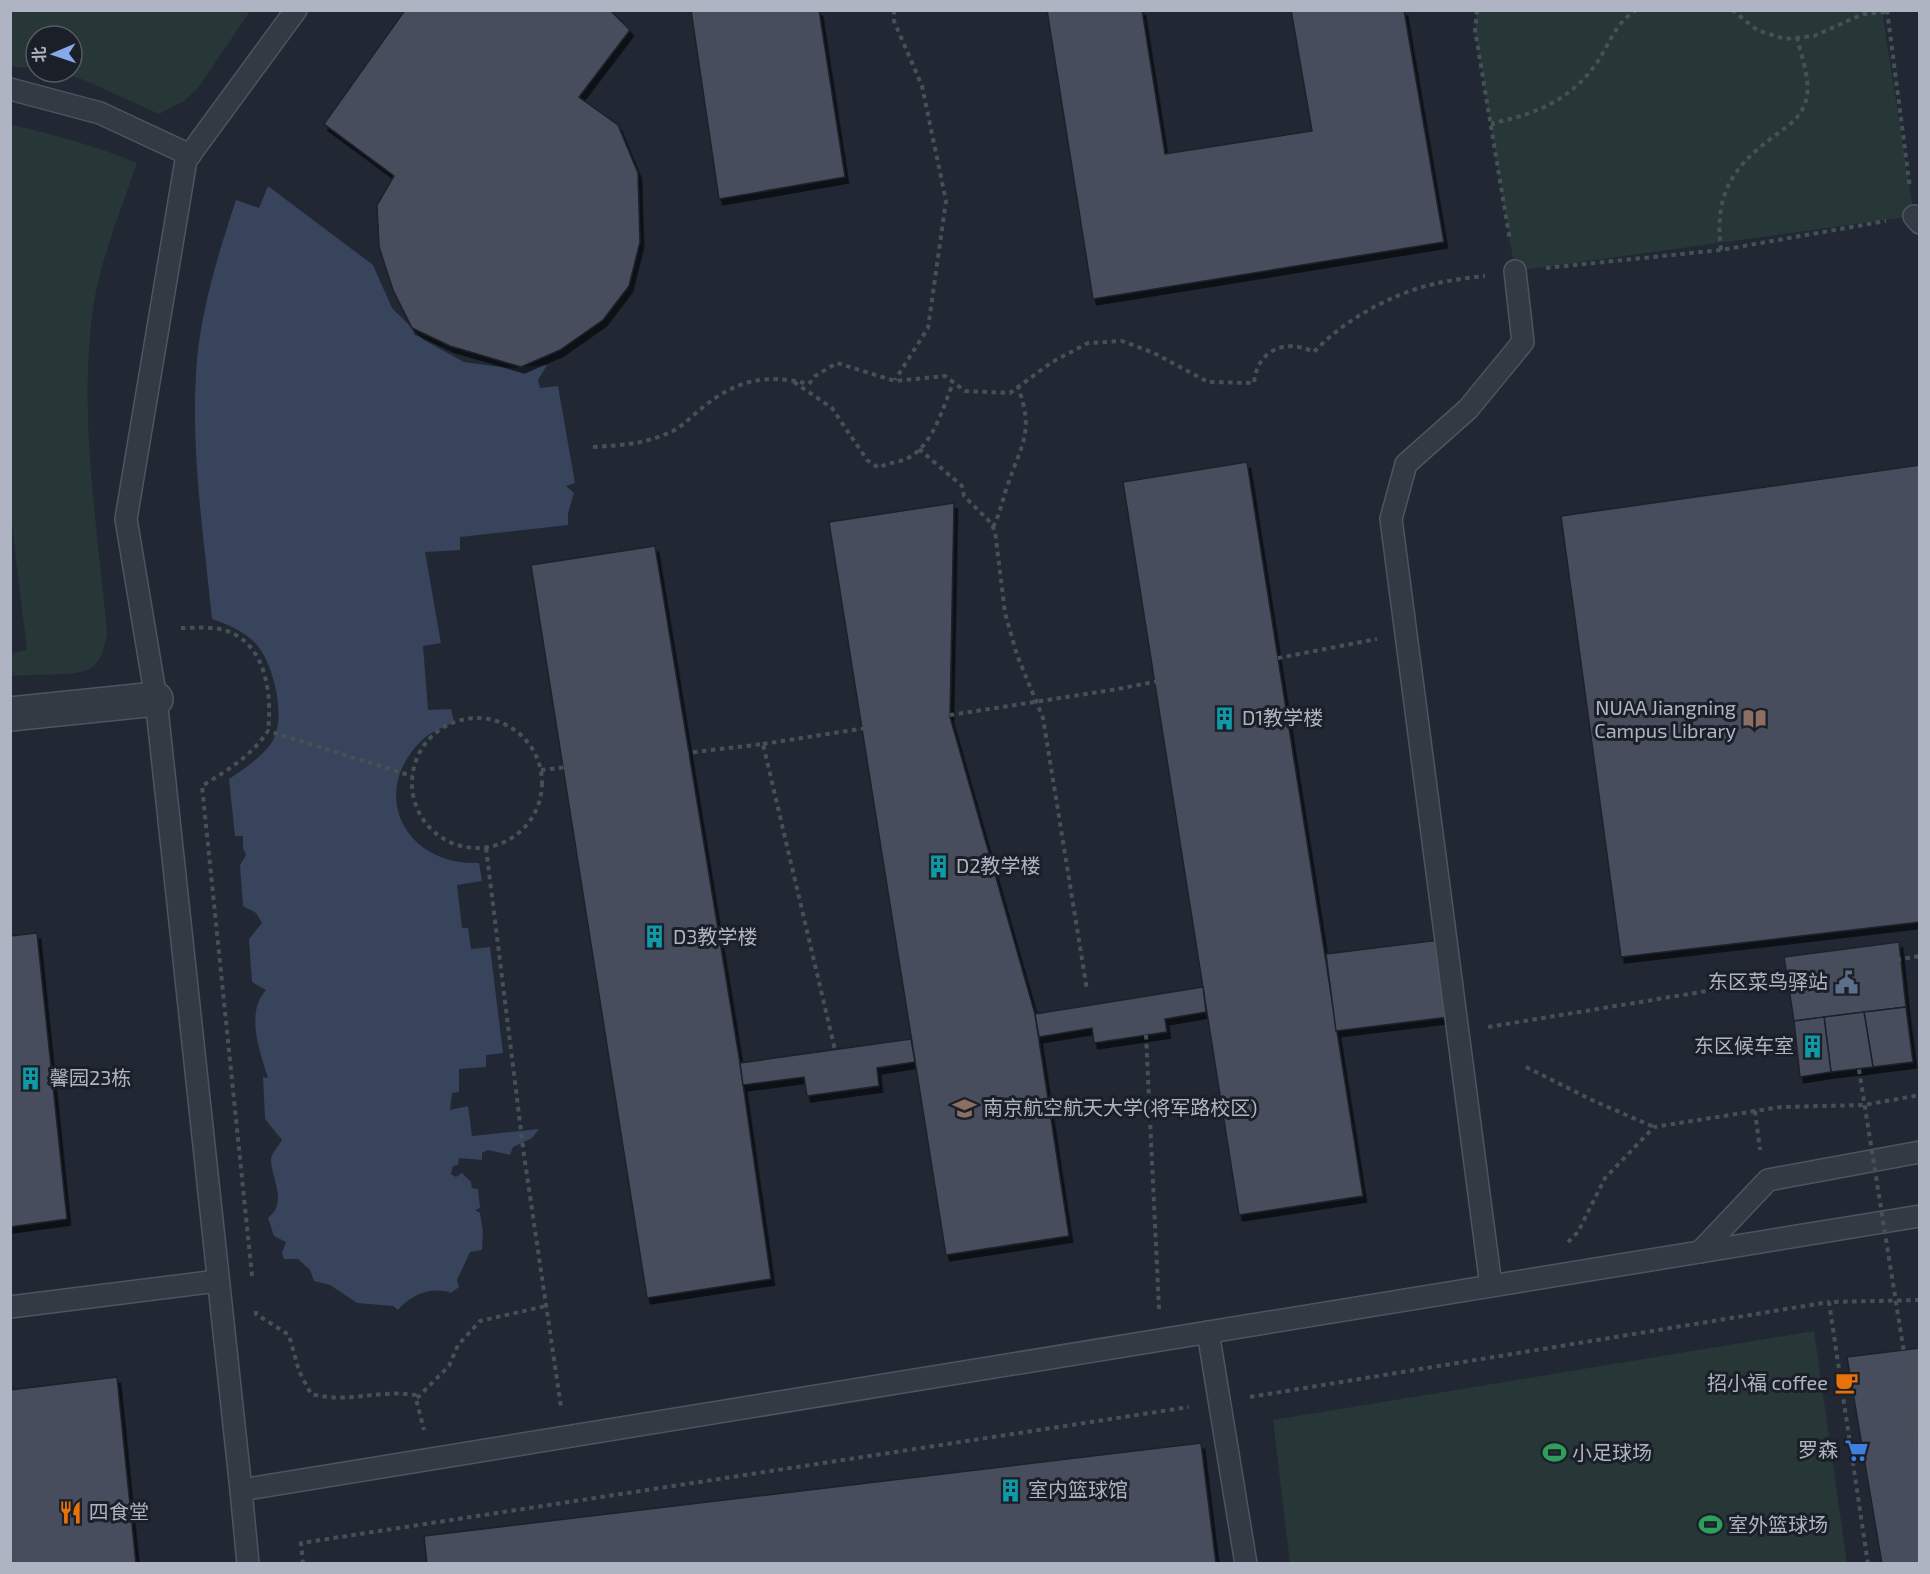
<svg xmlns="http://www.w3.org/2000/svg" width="1930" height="1574" font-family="'Exo 2','Noto Sans SC',sans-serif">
<defs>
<filter id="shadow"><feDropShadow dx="3.5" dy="6" stdDeviation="0" flood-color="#0009"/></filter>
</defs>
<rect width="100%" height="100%" fill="#212733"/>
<g fill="#273738">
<polygon points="11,10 250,10 250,11 198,88 184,101 159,114 84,80 57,72 72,72 72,36 36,36 36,68 11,67"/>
<polygon points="1477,10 1882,11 1914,216 1515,271 1475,30"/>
<path d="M 10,124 C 53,135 97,146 137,163 C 119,216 96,269 91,325 C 80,427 98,531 107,633 C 105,646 101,666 85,671 C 67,676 31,674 11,676 L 11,653 L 27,650 L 10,509 Z"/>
<polygon points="1814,1331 1847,1563 1290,1563 1273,1420"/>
</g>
<path fill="#38445b" d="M 268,186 L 373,265 L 392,308 L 424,340 L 464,362 L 508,368 L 547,365 L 538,380 L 540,388 L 558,386 L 575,483 L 566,486 L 574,493 L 568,513 L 568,525 L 460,537 L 460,550 L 425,552 L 441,643 L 423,646 L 428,710 L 451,709 L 454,722 C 444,727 430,732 422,740 C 367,794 406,866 479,863 L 482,881 L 457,885 L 462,928 L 468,928 L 471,949 L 490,947 L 503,1053 L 486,1055 L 486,1067 L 459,1069 L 459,1092 L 452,1093 L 450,1110 L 468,1106 L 472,1136 L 539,1129 L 532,1138 L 513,1147 L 510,1155 L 488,1150 L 482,1153 L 482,1160 L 459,1158 L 458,1165 L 453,1166 L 451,1174 L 456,1177 L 462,1173 L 471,1182 L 472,1188 L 478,1189 L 480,1208 L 475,1210 L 480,1213 L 483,1232 L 482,1250 L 470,1252 L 457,1280 L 459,1287 L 451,1293 C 431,1286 411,1295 398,1310 L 393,1306 L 357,1303 L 330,1285 L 314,1281 L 310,1270 L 298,1259 L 284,1259 L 282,1253 L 286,1242 L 274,1236 L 268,1218 C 288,1202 272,1181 271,1160 C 271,1153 279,1146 282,1140 L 265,1119 L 263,1077 L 268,1078 C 260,1052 245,1013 266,990 L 252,982 L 249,939 L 262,923 L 256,913 L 243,906 L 240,865 L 246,855 L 243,848 L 243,836 L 235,836 L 229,779 C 243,770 263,756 272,742 C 286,718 275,674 262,652 C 252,635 230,625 212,619 C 204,538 191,455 196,373 C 199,316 218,254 236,200 L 259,208 Z"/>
<g fill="#474e5d" stroke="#1c212b" stroke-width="1.5" filter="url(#shadow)">
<polygon points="405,10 610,10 630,30 579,97 618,125 638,173 640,242 629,286 603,320 560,350 521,367 450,346 412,328 393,290 379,247 377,205 394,176 324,124"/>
<polygon points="691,10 819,10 845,177 719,199"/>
<polygon points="1047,10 1142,10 1165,154 1312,131 1291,10 1404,10 1444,242 1093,299"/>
<polygon points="1247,462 1363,1196 1239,1215 1123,482"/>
<polygon points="1920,465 1920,922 1621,957 1561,516"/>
<polygon points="954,503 950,717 1035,1014 1069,1236 946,1255 829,522"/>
<polygon points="655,546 740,1063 771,1279 647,1298 531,565"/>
<polygon points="37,933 67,1219 10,1227 10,936"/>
<polygon points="1439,940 1449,1017 1336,1031 1326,954"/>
<polygon points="1899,942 1906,1007 1794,1021 1784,957"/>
<polygon points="1203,987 1206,1012 1165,1019 1167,1032 1094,1043 1092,1028 1039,1037 1035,1014"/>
<polygon points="1906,1007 1913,1062 1873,1067 1864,1012"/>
<polygon points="1864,1012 1873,1067 1831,1072 1824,1017"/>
<polygon points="1824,1017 1831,1072 1800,1077 1794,1021"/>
<polygon points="911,1039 915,1062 877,1068 879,1086 807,1096 804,1077 743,1085 740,1063"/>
<polygon points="1920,1348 1920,1564 1882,1564 1847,1357"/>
<polygon points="117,1377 136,1564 10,1564 10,1390"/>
<polygon points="1201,1443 1216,1564 427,1564 424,1536"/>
</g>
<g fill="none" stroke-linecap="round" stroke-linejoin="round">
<defs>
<g id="service">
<polyline points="10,89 100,113 190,155"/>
<polyline points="1914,216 1920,223"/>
<polyline points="1700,1252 1768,1180 1920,1152"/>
<polyline points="1491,1286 1391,519 1406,464 1468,409 1523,342 1515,271"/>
<polyline points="10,1307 217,1281"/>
<polyline points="1208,1332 1246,1564"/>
<polyline points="241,1490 156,699 126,519 186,160 296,10"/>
<polyline points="248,1564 241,1490 1920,1216"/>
</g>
<polyline id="minor" points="10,714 156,699"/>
</defs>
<use href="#service" stroke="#4f545f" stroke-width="24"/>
<use href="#minor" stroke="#4f545f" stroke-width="36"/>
<g stroke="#445256" stroke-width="4" stroke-dasharray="4.5 4.5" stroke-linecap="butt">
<polyline points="894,10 894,21 922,86 946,201 928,328 895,380"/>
<polyline points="1477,10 1475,30 1510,241"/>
<polyline points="1732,10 1757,30 1785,39 1814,36 1863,14 1887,12"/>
<polyline points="1887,10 1910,188"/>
<path d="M 1493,126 L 1493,123 C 1537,114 1575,98 1600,58 C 1610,41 1618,21 1636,10"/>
<path d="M 1721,250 C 1714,196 1731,168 1773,137 C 1789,125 1803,117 1807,96 C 1810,77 1801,56 1797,37"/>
<polyline points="1546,268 1721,250 1886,221"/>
<path d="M 794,382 L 832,408 L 867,460 L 879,468 C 888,462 897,463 906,459 C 933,447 943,407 953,383"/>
<path d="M 593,447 C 624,445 645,444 673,431 C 684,425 693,415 702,408 C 736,380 766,373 809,384 L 815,376 L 837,363 L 895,381 L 945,376 L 965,391 L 1010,393 L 1052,362 L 1088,343 L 1122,341 L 1154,353 L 1208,382 L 1254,383 C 1257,350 1285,338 1314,352 C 1344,320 1391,294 1434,284 C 1450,280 1468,278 1485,276"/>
<polyline points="919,449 962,486 964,496 990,522 995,531 1005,613 1017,655 1043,718 1087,990"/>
<path d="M 993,527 C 1000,514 1002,501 1007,487 C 1021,444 1035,433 1018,387"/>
<path d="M 181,628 C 195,628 213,626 227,631 C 267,645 272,696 268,731"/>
<circle cx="477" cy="783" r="65"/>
<polyline points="763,744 1112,690 1377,639"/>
<polyline points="541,770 763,744 835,1050"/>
<polyline points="486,848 524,1155 561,1407"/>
<polyline points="1488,1027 1920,956"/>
<polyline points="1146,1035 1159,1309"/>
<polyline points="1526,1067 1594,1101 1654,1127"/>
<polyline points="1755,1111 1760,1150"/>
<polyline points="1568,1242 1578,1232 1605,1178 1654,1127 1781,1107 1864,1105 1920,1095"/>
<path d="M 252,1276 L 202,786 C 228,770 251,756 268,731 L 412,776"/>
<path d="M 256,1311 L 256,1314 L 289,1335 L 299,1371 L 311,1394 C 351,1404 377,1389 415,1395 L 424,1430"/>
<polyline points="1920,1383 1909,1384 1920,1498"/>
<polyline points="1250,1397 1829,1302"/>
<polyline points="417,1398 449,1366 458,1345 480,1321 546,1306"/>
<polyline points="303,1564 301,1543 1189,1407"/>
<polyline points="1868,1564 1829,1302 1920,1300"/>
</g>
<use href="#service" stroke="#343a44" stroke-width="21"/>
<use href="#minor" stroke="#343a44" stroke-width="33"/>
<polyline stroke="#445256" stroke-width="4" stroke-dasharray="4.5 4.5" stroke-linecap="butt" points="1842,963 1909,1384"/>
</g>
<defs>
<symbol id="building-bare" viewBox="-9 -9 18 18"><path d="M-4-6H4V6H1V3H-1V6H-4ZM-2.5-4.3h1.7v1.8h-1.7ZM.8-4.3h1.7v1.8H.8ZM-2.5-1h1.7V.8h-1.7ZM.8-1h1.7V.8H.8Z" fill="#0f9aa8" stroke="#1a1f28" stroke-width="2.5" paint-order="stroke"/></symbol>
<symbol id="library-bare" viewBox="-9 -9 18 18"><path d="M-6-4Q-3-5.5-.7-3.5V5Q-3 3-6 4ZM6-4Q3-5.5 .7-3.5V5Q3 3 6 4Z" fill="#8d6e63" stroke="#1a1f28" stroke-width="2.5" paint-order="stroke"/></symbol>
<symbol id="civic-bare" viewBox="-9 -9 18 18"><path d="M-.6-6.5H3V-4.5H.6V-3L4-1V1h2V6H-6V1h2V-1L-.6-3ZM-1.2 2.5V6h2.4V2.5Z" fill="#5c6f8a" stroke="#1a1f28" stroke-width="2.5" paint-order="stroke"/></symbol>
<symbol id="university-bare" viewBox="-9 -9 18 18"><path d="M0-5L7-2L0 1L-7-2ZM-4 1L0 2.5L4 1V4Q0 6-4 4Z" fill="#8d6e63" stroke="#1a1f28" stroke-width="2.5" paint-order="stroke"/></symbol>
<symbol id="cafe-bare" viewBox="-9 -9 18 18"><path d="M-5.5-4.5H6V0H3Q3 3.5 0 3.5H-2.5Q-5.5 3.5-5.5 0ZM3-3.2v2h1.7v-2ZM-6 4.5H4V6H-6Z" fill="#e8710a" stroke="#1a1f28" stroke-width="2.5" paint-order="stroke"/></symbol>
<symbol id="supermarket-bare" viewBox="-9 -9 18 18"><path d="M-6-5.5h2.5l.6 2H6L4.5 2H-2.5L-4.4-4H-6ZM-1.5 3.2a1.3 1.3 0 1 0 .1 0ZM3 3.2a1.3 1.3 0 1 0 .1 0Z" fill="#3f7fe0" stroke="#1a1f28" stroke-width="2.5" paint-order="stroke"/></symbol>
<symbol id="stadium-bare" viewBox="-9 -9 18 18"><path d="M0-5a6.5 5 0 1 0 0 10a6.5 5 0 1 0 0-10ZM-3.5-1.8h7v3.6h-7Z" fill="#2e9e5b" stroke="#1a1f28" stroke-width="2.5" paint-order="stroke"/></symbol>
<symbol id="restaurant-bare" viewBox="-9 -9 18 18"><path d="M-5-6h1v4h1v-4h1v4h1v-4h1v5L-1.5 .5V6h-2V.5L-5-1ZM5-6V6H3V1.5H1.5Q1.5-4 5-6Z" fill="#e8710a" stroke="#1a1f28" stroke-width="2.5" paint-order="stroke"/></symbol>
</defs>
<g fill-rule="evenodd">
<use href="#building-bare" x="1208" y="702" width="33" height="33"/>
<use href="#library-bare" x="1738" y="702" width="33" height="33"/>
<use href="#building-bare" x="922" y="850" width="33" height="33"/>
<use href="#building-bare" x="638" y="920" width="33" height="33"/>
<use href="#civic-bare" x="1830" y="966" width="33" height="33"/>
<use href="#building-bare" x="1796" y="1030" width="33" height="33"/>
<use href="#building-bare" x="14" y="1062" width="33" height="33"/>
<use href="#university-bare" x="948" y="1092" width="33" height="33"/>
<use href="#cafe-bare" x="1830" y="1366" width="33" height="33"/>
<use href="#supermarket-bare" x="1840" y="1434" width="33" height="33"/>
<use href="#stadium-bare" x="1538" y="1436" width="33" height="33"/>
<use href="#building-bare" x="994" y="1474" width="33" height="33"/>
<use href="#restaurant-bare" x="54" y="1496" width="33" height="33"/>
<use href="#stadium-bare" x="1694" y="1508" width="33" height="33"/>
</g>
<g text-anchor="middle" stroke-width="6" stroke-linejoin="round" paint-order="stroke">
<g font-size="20" fill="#aeb4c1" stroke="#1a1f28" text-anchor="start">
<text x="1736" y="715" text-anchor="end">NUAA Jiangning<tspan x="1736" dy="23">Campus Library</tspan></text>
<text x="1242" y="725">D1教学楼</text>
<text x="956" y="873">D2教学楼</text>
<text x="673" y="944">D3教学楼</text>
<text x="1828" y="989" text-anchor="end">东区菜鸟驿站</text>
<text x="1794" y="1053" text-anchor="end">东区候车室</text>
<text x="49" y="1085">馨园23栋</text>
<text x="983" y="1115">南京航空航天大学(将军路校区)</text>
<text x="1828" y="1390" text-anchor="end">招小福 coffee</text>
<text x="1838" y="1457" text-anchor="end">罗森</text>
<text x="1572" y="1460">小足球场</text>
<text x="1028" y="1497">室内篮球馆</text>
<text x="89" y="1519">四食堂</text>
<text x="1728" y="1532">室外篮球场</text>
</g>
</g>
<rect width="1930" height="1574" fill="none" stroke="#aeb4c1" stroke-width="24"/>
<g transform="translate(54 54) rotate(268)"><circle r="28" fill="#1a1f28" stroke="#555b65" stroke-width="1.5"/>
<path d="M0-4.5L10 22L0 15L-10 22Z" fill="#88a8ec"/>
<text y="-9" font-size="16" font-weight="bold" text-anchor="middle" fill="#aeb4c1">北</text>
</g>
</svg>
